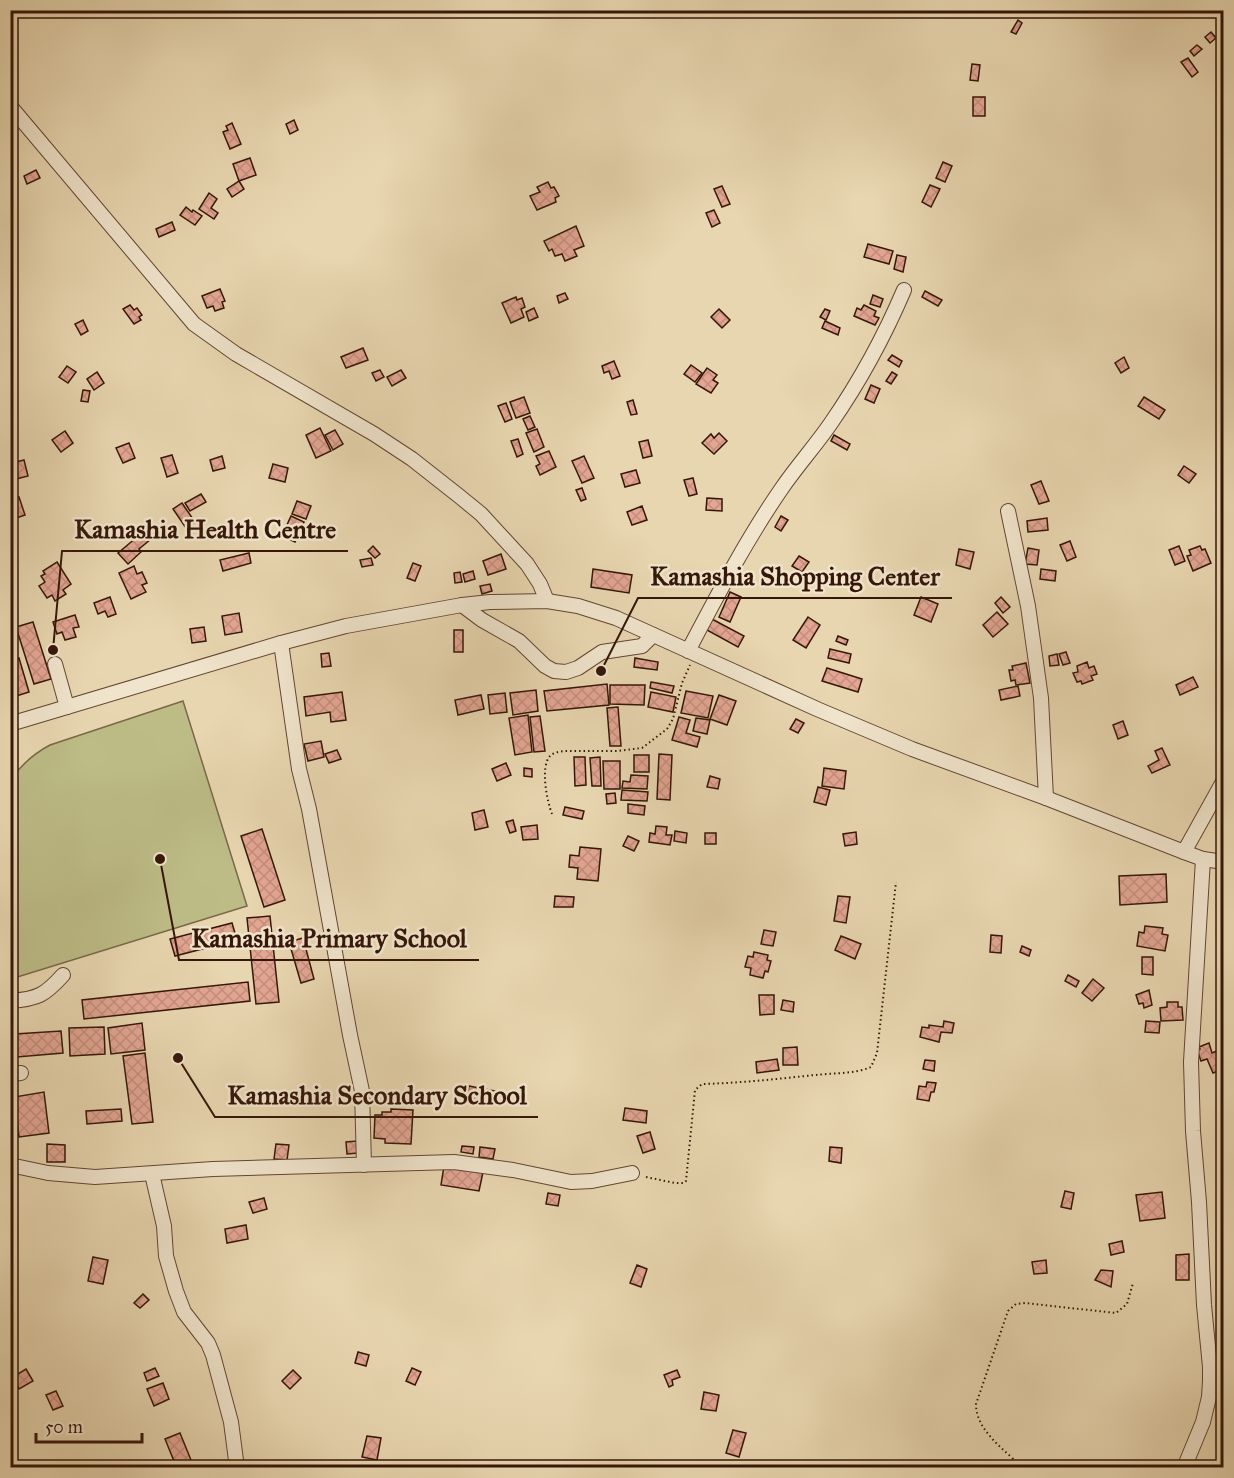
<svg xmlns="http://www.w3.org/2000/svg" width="1234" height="1478" font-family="'IM FELL Great Primer',serif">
<defs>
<pattern id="building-cross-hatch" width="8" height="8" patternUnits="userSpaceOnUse" patternTransform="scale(1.5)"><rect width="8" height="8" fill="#e3a693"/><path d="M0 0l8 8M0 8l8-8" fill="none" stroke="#c38e7d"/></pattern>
</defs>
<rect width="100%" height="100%" fill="#e8d6b0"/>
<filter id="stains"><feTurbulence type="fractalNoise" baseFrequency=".00333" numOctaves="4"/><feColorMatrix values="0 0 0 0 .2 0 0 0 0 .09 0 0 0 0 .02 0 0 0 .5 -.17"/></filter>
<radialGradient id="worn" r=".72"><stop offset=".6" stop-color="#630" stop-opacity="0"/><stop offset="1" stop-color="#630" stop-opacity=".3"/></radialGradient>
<path fill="#bdbc87" stroke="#796948" stroke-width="1.5" d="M 183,701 L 247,906 L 11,979 L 11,779 C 22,764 33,754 50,745 Z"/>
<g fill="url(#building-cross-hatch)" stroke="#351608" stroke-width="1.5">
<polygon points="1018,20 1022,23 1016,34 1011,32"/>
<polygon points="1211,32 1216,38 1210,43 1205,37"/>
<polygon points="1197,45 1202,49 1194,56 1190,51"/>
<polygon points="1188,58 1198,72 1192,77 1181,62"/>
<polygon points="972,64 980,65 978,81 970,80"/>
<rect x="973" y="97" width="12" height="19"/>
<polygon points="294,120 298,130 290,134 286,124"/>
<polygon points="232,123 241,144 230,149 223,132 228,130 226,126"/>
<polygon points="250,158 256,175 239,181 233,164"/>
<polygon points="943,162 952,166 945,182 936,178"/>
<polygon points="36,170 40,178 27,184 24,176"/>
<polygon points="239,181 244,189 232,197 227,189"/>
<polygon points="548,182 551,188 554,187 559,196 555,198 556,202 537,210 530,196 540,192 537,187"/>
<polygon points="930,185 940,189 931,207 922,202"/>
<polygon points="722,186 730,204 722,207 714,189"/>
<polygon points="209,193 217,199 211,208 218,213 214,219 199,209"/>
<polygon points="186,207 192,212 193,210 202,216 195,225 180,215"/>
<polygon points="714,210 720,223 712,227 706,213"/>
<polygon points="172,222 175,230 159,237 156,229"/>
<polygon points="576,226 584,246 574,250 577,256 565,261 562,254 555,256 552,249 549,251 544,241"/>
<polygon points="868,244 893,251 889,264 864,257"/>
<polygon points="897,255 906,257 903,272 894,269"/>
<polygon points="220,289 225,301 222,302 224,308 215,311 213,306 207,308 202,296"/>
<polygon points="925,291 942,300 938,306 922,297"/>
<polygon points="565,293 568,299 559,303 557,296"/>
<polygon points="873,295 883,299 880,307 870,304"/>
<polygon points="516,297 517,300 522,298 525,307 521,309 524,317 511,323 502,303"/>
<polygon points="130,305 134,310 137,308 142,315 139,317 141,320 134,324 123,309"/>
<polygon points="864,305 876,311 874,316 879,318 875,325 854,316 857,308 861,310"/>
<polygon points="534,308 538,317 529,321 526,312"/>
<polygon points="719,309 730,320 722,328 711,317"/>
<polygon points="825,309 830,311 826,320 820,317"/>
<polygon points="83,320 88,331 81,335 75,324"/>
<polygon points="825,321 840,328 838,335 822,328"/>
<polygon points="363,348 368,360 346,368 341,357"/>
<polygon points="892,355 902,361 899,367 888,360"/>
<polygon points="1124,357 1129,368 1121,373 1115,363"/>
<polygon points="614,361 620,376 612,379 609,371 604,373 602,366"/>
<polygon points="691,365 702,373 695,382 684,374"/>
<polygon points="67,366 76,372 68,383 59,377"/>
<polygon points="707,368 717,375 713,380 718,383 711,393 696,384"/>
<polygon points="380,370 384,377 376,381 372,373"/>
<polygon points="401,370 406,378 392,386 387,377"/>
<polygon points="97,372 104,383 94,390 87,379"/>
<polygon points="892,372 897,375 891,384 886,381"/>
<polygon points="871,385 880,389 874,403 865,399"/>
<polygon points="83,390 90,391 88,402 81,401"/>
<polygon points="524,397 530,413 516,418 510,402"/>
<polygon points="1144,397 1165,410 1159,419 1138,406"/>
<polygon points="633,400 637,414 631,415 627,402"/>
<polygon points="506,403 512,419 505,422 498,406"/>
<polygon points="530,416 535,427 528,430 523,419"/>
<polygon points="320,428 331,451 316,458 306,435"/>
<polygon points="537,429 544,447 534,452 526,433"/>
<polygon points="335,430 343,444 333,450 325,435"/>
<polygon points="65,431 73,443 61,452 52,440"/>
<polygon points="719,433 727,441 714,454 702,443 711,434 714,438"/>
<polygon points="834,435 850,444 847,450 831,441"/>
<polygon points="518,439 523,454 517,457 511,441"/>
<polygon points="648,440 652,456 643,458 639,442"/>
<polygon points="129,443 135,458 123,463 116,448"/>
<polygon points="549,451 556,467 540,475 536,466 540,464 536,456"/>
<polygon points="172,455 178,473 167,477 161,458"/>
<polygon points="222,456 225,468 213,471 210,460"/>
<polygon points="584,456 594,478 582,483 572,461"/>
<polygon points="24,460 28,476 16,479 12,463"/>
<polygon points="273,464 288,468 285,482 269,478"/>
<polygon points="1184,466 1196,474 1189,483 1178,475"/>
<polygon points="636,470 640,483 625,487 621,474"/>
<polygon points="693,478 697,494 689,496 684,480"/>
<polygon points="1041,481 1049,501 1039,504 1031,485"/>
<polygon points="582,488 586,499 581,501 576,490"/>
<polygon points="201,494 206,502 190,511 185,503"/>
<polygon points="19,497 25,515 16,518 10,509 10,500"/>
<polygon points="707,498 722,499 722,511 706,510"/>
<polygon points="297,501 311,506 306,519 292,514"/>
<polygon points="182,503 195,522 186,528 173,509"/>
<polygon points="642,506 647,520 632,525 627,512"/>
<polygon points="291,516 304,522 295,542 282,536"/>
<polygon points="781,516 788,520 781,531 775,527"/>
<polygon points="1047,518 1048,530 1028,532 1027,521"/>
<polygon points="149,527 156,535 139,549 141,552 128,564 118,553"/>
<polygon points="1070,541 1076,557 1067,561 1060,545"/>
<polygon points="373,546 380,554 375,558 368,551"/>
<polygon points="1179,546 1185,561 1175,565 1169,550"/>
<polygon points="1200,546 1202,550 1205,549 1211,563 1193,571 1187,556 1191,555 1189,550"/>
<polygon points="1028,548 1039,550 1037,565 1025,564"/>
<polygon points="959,549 974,552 970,569 956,565"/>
<polygon points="249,553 251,563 223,571 220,560"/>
<polygon points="501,554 506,569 488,575 483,561"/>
<polygon points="799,556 809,562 802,572 792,566"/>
<polygon points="371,558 373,565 362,567 360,560"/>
<polygon points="57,562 71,584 63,590 66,594 55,601 52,595 47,598 39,586 45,582 41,576 45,574 43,571"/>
<polygon points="413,563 421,566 415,581 407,578"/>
<polygon points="134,566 137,574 142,572 147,583 142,585 146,592 131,599 119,573"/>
<polygon points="593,569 632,575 629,593 591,587"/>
<polygon points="1041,569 1056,571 1055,581 1040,579"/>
<polygon points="473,571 475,579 465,582 463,574"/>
<polygon points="460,572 462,582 455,583 454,573"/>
<polygon points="490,584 492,591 482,594 480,586"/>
<polygon points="730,592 741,597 730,622 719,617"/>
<polygon points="110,597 116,614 108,617 105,611 98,614 94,603"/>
<polygon points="921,597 938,604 931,622 914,615"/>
<polygon points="1001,597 1010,607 1003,613 995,603"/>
<polygon points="997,612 1008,624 993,637 983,625"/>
<polygon points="239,613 242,632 225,635 222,616"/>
<polygon points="75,615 79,627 73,628 76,637 65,640 62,632 57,634 53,622"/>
<polygon points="808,617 820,625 806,648 793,640"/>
<polygon points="710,618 744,636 738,647 705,629"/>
<polygon points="33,622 51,679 34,684 16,627"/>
<polygon points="204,627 206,641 192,643 190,629"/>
<rect x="454" y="630" width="9" height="22"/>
<polygon points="838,636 848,640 846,645 836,641"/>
<polygon points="830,649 851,654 849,663 828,658"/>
<polygon points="1066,652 1070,663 1063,665 1059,654"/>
<polygon points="329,653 331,666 322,667 321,654"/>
<polygon points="1057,654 1059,665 1050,666 1049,656"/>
<polygon points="19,658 29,692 10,698 10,661"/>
<polygon points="635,658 658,662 657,670 634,667"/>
<polygon points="1087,662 1089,668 1094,666 1097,674 1091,676 1093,680 1082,684 1081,681 1077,682 1073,673 1078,672 1077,666"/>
<polygon points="1026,663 1030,683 1016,685 1015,680 1011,681 1009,670 1013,670 1012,666"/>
<polygon points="827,668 862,679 858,692 822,681"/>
<polygon points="1193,677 1198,687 1180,695 1176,685"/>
<polygon points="651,682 674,686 672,693 650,688"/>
<polygon points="607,684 609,705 547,711 544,691"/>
<polygon points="610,685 645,685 644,705 610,704"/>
<polygon points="1018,686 1020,696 1001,700 999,690"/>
<polygon points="536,690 538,711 513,715 510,693"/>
<polygon points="686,691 713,696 708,718 681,713"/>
<polygon points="342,692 346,720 331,722 330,712 306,716 304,697"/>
<polygon points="651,692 676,697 673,712 648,707"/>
<polygon points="505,693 507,712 490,714 488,695"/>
<polygon points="481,695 484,709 458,715 455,700"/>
<polygon points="719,695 736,701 727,725 710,719"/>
<polygon points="618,707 621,746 610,746 607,708"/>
<polygon points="528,715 532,752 515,755 509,718"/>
<polygon points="540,716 545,751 534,752 530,717"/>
<polygon points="679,717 690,720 686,733 700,737 697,747 672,740"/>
<polygon points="696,718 710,720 707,734 693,731"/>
<polygon points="796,719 804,723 798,733 790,729"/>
<polygon points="1123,721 1128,735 1118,739 1113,725"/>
<polygon points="321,741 324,757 308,761 304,744"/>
<polygon points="1162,748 1170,765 1152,773 1148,766 1159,760 1155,751"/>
<polygon points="337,750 341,759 329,763 325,754"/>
<polygon points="659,754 672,755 670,800 657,799"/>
<rect x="634" y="755" width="15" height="17"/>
<polygon points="574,757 585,757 586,785 575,786"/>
<polygon points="600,757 601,786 592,786 590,758"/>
<polygon points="603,761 620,761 620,789 604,789"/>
<polygon points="506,763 511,775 497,781 492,769"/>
<polygon points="524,768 532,769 532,777 524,776"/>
<polygon points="824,768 846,771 844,789 822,786"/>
<polygon points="631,775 648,776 647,789 622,788 623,781 630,782"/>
<polygon points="710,776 720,779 718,789 707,787"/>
<polygon points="818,787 830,790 826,805 814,802"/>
<polygon points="622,790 648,792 647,801 621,800"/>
<polygon points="615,793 616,803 607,804 606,794"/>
<polygon points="628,804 645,806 644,815 628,813"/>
<polygon points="565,807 584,811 582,819 563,815"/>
<polygon points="484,810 488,827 475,830 472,813"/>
<polygon points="513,820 516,831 510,833 506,822"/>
<polygon points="537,825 538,839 523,840 521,827"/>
<polygon points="656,826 667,827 666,835 672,835 670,845 649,842 650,833 655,834"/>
<polygon points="262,829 285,900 264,907 241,836"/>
<polygon points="675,831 687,833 686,843 674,841"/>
<polygon points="856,832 857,844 845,846 843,834"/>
<rect x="705" y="833" width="11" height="11"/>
<polygon points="628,836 639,841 634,851 623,846"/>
<polygon points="580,847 601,849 598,881 577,879 578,868 569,867 570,855 579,856"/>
<polygon points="1166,874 1167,902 1120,905 1119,876"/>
<polygon points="555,896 574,897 573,907 554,907"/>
<polygon points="838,896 850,897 846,923 834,921"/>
<polygon points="270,916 279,1002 256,1004 247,918"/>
<polygon points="232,923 237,940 175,956 170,939"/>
<polygon points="1145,926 1163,928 1162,934 1168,935 1165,951 1137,946 1139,932 1144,933"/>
<polygon points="764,930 776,932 773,946 761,944"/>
<polygon points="991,935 1002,936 1001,953 990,952"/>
<polygon points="841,936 861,944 855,959 835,950"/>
<polygon points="303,938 314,979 301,983 289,942"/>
<polygon points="1022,946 1031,950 1029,956 1020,952"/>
<polygon points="754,952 768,955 767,960 771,961 768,972 765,971 763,978 750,975 751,968 745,967 748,956 753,957"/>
<polygon points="1142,957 1153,957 1153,975 1142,974"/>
<polygon points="1068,975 1079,981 1076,987 1065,981"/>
<polygon points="1093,979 1104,988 1092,1001 1082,993"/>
<polygon points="248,982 250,1001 84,1019 82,1000"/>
<polygon points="1149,990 1152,1005 1144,1008 1143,1003 1139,1004 1136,995"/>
<polygon points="759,995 774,995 774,1014 760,1015"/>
<polygon points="783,1000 794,1002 793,1012 781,1010"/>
<polygon points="1167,1002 1178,1002 1178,1007 1182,1007 1183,1020 1161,1021 1160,1008 1167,1007"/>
<polygon points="944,1021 954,1023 952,1033 941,1032 939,1042 920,1037 922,1027 929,1028 929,1025 943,1027"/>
<polygon points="1146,1021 1160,1022 1159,1033 1145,1032"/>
<polygon points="142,1023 145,1050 111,1054 108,1028"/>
<polygon points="104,1027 105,1054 70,1056 69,1028"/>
<polygon points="61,1031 63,1053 17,1057 15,1034"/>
<polygon points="1209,1043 1212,1053 1219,1050 1224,1063 1220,1066 1221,1070 1213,1073 1207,1059 1201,1061 1197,1050 1200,1049 1199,1047"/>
<polygon points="797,1047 798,1065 783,1065 783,1048"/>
<polygon points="145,1053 153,1122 132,1124 123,1056"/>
<polygon points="777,1059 779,1070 757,1073 756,1062"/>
<polygon points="925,1060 935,1061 934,1071 923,1069"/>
<polygon points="927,1082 936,1083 934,1092 931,1092 929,1101 917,1099 919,1086 926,1087"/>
<polygon points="469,1086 495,1091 493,1103 467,1099"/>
<polygon points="44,1092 49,1133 19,1137 14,1097"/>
<polygon points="625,1108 647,1111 646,1123 623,1120"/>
<polygon points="121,1109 122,1121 87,1124 86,1111"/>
<polygon points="391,1109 413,1110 411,1144 385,1143 385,1139 374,1138 375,1115 382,1115 382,1112 391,1112"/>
<polygon points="650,1132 655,1149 643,1153 637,1136"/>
<polygon points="357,1141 358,1153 347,1154 346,1142"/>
<polygon points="47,1144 65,1145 65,1162 47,1162"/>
<polygon points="276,1144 289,1145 287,1160 274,1159"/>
<polygon points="462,1146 474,1147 473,1154 461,1152"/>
<polygon points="480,1147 495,1149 493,1159 479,1157"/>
<polygon points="830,1147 842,1148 841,1163 829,1161"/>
<polygon points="444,1166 483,1172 479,1191 441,1185"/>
<polygon points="1065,1191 1074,1193 1071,1209 1061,1207"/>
<polygon points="1162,1192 1165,1218 1140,1221 1136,1195"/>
<polygon points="548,1193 560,1195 558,1206 546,1204"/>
<polygon points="264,1198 267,1209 253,1213 249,1202"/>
<polygon points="246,1225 248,1239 227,1243 225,1229"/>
<polygon points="1122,1241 1124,1252 1111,1255 1109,1244"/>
<polygon points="1189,1254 1189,1280 1176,1280 1176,1255"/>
<polygon points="93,1257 108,1260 103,1284 88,1281"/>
<polygon points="1046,1260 1047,1273 1034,1274 1032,1262"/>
<polygon points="637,1265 647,1269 641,1287 630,1283"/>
<polygon points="1101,1270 1113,1271 1111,1287 1095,1280"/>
<polygon points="143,1294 149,1300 140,1308 134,1303"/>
<polygon points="358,1352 369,1355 366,1366 355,1363"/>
<polygon points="155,1368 159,1376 147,1381 144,1373"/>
<polygon points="412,1368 421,1372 415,1385 406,1381"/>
<polygon points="26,1369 33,1381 19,1389 13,1377"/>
<polygon points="293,1370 301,1378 290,1389 282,1381"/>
<polygon points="677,1370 680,1377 672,1380 673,1385 669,1387 664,1375"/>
<polygon points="163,1383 169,1399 154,1406 147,1389"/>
<polygon points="56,1391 63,1406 53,1410 46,1395"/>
<polygon points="704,1392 719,1395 716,1411 701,1409"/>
<polygon points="733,1430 746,1433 739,1457 726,1453"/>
<polygon points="180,1433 191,1460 176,1466 165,1439"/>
<polygon points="367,1436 381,1438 377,1460 362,1457"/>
</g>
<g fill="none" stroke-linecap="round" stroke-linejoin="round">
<defs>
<g id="minor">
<polyline points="10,106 194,324 236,354 374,434 412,459 459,496 481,514 527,564 540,584 547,601"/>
<polyline points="10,420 10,428"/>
<polyline points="1008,511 1028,606 1041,698 1046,798"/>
<polyline points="462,605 482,620 519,641 545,666 554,671 566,672 578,668 602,652 642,646 653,635"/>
<polyline points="281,643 299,769 309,809 350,1035 362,1091 364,1165"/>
<path d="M 688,651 C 717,596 746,540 782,488 C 797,466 816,445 831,423 C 860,381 884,337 904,290"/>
<polyline points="55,664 67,707"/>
<polyline points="10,724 281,643 346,626 462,605 490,602 547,601 578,606 616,618 817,709 912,749 1046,798 1184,852 1203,859 1224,862"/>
<polyline points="1184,852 1224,780"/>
<path d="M 10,1001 C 38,999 45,995 63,975"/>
<polyline points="10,1074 21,1073"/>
<polyline points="10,1165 48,1173 95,1177 213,1169 454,1162 513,1170 571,1182 592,1181 632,1173"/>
<polyline points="152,1174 164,1226 166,1256 176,1291 184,1312 208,1343 213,1355 231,1422 237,1468"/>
<polyline points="1184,1468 1203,1422 1209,1397 1210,1381 1210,1367 1204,1305 1199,1202 1193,1131 1191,1062 1203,859"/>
</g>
</defs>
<use href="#minor" stroke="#624632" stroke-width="16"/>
<g stroke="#351608" stroke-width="2" stroke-dasharray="1.5 3" stroke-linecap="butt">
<path d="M 552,814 C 547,801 540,767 550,756 C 554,752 559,752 564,751 L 617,751 L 642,748 L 667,729 L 673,719 L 682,683 L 690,665"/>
<path d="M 646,1177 L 675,1183 L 684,1183 L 686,1181 L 695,1090 L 702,1084 C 740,1083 777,1079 815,1075 C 833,1073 855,1074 871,1067 L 877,1053 L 896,882"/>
<path d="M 1023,1468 C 1005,1450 976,1431 976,1404 L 1008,1311 L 1016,1304 L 1025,1303 L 1116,1313 L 1127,1304 L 1133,1283"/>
</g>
<use href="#minor" stroke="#f0e4cc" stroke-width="14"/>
</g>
<path fill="none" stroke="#351608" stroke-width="2" d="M53 650L62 551H348M601 671L638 598H952M160 859L179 960H479M178 1058L215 1117H538"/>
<g fill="#351608" stroke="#f0e4cc" stroke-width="2">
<circle cx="53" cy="650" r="6"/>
<circle cx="601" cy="671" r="6"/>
<circle cx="160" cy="859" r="6"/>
<circle cx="178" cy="1058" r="6"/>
</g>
<g font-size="26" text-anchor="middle" font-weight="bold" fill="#351608" stroke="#f0e4cc" stroke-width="5" stroke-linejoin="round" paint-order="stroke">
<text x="205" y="538">Kamashia Health Centre</text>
<text x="795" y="585">Kamashia Shopping Center</text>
<text x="329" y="947">Kamashia Primary School</text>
<text x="377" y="1104">Kamashia Secondary School</text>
</g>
<rect width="1234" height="1478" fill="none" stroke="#e8d6b0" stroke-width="36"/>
<rect x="12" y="12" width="1210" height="1454" fill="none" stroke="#351608" stroke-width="3"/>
<rect x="18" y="18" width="1198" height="1442" fill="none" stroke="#351608" stroke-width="1.5"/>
<path d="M36 1433v9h106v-9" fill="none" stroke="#351608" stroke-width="3"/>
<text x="45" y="1433" font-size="18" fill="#351608" stroke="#f0e4cc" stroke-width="4.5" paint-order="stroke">50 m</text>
<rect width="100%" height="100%" filter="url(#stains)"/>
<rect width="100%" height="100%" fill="url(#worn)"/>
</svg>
